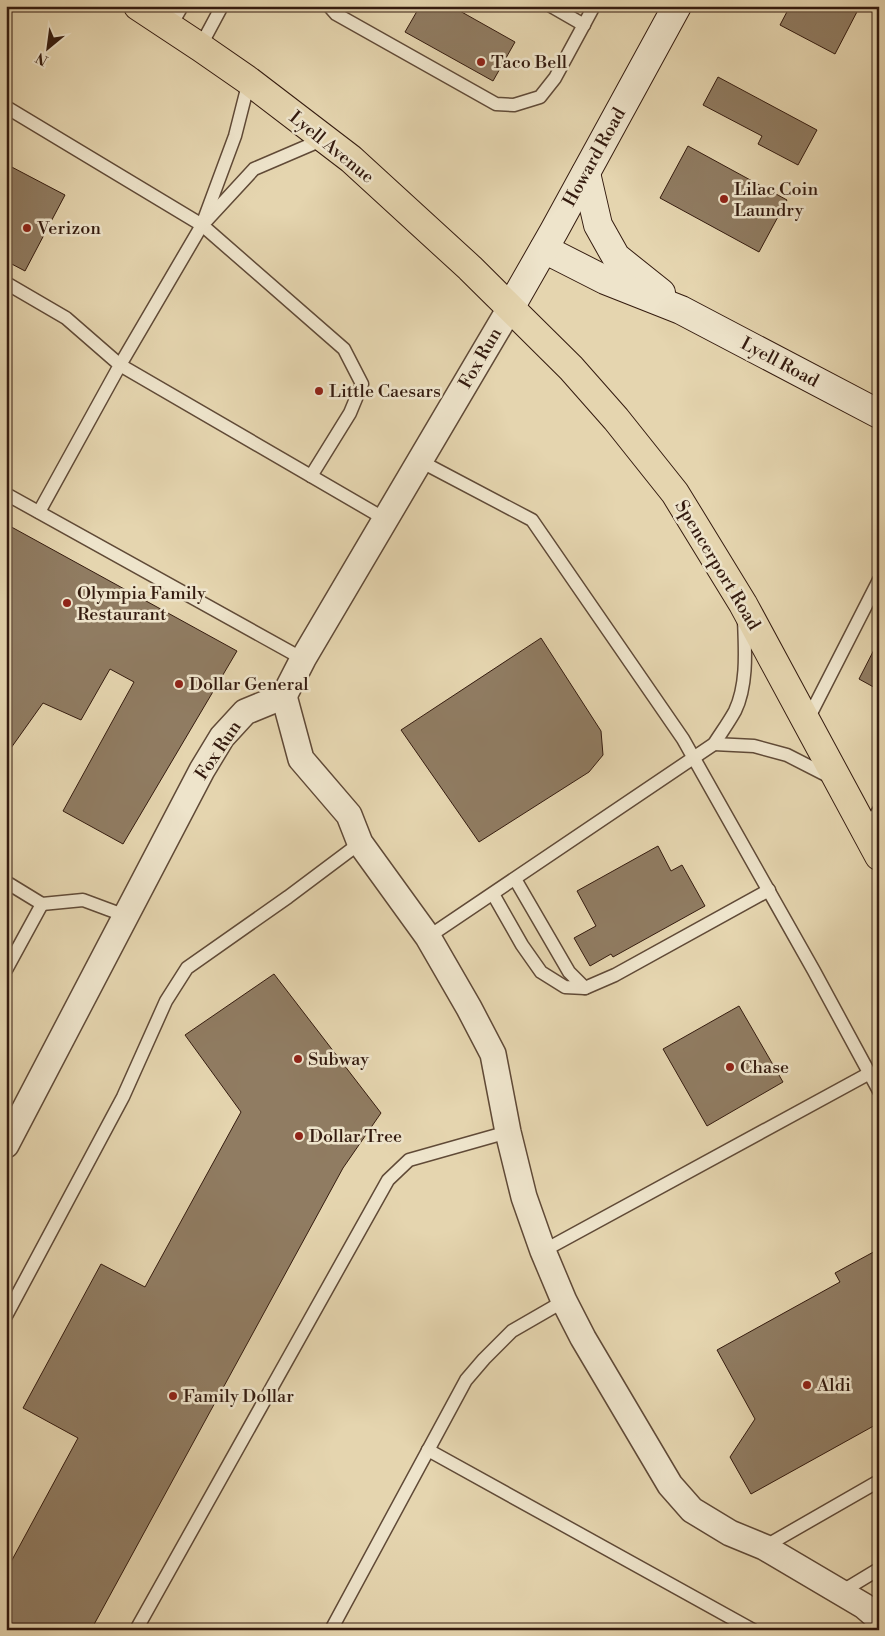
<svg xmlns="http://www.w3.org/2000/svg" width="885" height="1636" font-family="'Libre Bodoni',serif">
<rect width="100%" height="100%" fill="#e5d5af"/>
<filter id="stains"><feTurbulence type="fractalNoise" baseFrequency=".004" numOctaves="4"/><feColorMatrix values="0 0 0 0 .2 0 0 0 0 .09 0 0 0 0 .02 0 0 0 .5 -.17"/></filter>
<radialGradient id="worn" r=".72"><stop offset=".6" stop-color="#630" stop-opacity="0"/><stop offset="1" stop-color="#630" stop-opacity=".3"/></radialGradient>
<g fill="#907c62" stroke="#341b0f">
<polygon points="420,6 451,6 515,42 493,81 405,32"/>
<polygon points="790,6 860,6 835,54 780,25"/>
<polygon points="718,77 817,130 798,165 758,144 762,136 703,105"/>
<polygon points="688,146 787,200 759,252 660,198"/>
<polygon points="6,164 65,195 25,271 6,261"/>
<polygon points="6,524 237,651 123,844 63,811 134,682 110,669 81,720 43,703 6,755"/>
<polygon points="541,638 601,731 603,755 589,772 479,842 401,730"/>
<polygon points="879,640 879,690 859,679"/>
<polygon points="658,846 671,871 682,865 705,906 613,957 611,954 590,966 574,938 596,926 577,891"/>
<polygon points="274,974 381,1113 343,1168 91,1630 6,1630 6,1571 78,1438 23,1408 101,1264 145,1287 241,1112 185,1035"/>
<polygon points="739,1006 783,1082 707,1126 663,1049"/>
<polygon points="879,1249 879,1423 751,1494 730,1457 755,1419 717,1350 840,1282 835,1273"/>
</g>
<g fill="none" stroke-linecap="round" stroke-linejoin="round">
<defs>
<g id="lane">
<polyline points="329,6 336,14 496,104 514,105 540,97 555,78 594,6"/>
<polyline points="551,6 584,25"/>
<polyline points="170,27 182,6"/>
<polyline points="200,47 222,6"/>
<polyline points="249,81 235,136 202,225 120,365 385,519"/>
<polyline points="6,107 202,225 344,349 362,384 350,413 311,476"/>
<polyline points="207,220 254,169 324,139"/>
<polyline points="6,283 66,318 120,365 39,512"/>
<polyline points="420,461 532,520 683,739 814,971 879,1091"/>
<polyline points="6,494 303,659"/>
<polyline points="807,721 879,580"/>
<polyline points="714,744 754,746 787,755 832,778"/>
<polyline points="866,833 879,810"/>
<polyline points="515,879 569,972 585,988"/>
<polyline points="6,882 42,904 83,900 126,916"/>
<polyline points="493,894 522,945 541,972 565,987 585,988 615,975 769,890"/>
<path d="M 428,937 L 714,744 C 721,733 729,722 735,711 C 748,684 745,648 744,619"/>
<polyline points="6,970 42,904"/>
<polyline points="543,1251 868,1074"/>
<polyline points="6,1316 123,1097 166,1001 187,968 288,897 360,843"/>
<polyline points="428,1450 753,1630"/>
<polyline points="764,1547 879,1481"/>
<polyline points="841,1592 879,1569"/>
<polyline points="136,1630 388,1180 409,1160 508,1132"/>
<polyline points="331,1630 466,1380 484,1359 512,1331 564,1301"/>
</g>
<g id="street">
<polyline points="284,696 301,759 349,815 360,843 428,937 469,1008 493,1054 508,1132 524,1197 543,1251 564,1301 583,1338 670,1485 692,1510 730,1533 764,1547 864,1606 879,1619"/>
<polyline points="6,1145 202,770 222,737 245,712 284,696 303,659 510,308"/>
</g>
<g id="secondary">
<polyline points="586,173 598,225 616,257 661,293"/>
<polyline points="544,249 605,280 681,310 879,414"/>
<polyline points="510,308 554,231 677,6"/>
</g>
<polyline id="primary" points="138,6 200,47 249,81 351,159 470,268 571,368 616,419 675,493 743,604 879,856"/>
</defs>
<use href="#lane" stroke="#604a37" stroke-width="15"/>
<use href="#street" stroke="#604a37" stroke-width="28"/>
<use href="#secondary" stroke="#341b0f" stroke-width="30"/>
<use href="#primary" stroke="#341b0f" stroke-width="30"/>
<use href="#lane" stroke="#eee4cb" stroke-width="12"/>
<use href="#street" stroke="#eee4cb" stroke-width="25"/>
<use href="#secondary" stroke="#eee4cb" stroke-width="28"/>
<use href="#primary" stroke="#e5d5af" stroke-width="28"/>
</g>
<g fill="#8f2418" stroke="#eee4cb" stroke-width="2">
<circle cx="481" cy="62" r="5"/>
<circle cx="724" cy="199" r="5"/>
<circle cx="27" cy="228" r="5"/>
<circle cx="319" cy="391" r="5"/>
<circle cx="67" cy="603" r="5"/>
<circle cx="179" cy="684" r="5"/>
<circle cx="298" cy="1059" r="5"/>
<circle cx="730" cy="1067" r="5"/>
<circle cx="299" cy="1136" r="5"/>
<circle cx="807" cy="1385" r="5"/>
<circle cx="173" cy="1396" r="5"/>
</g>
<g text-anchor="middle" stroke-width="5" stroke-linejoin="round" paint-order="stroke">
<g font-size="18" fill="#341b0f" stroke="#eee4cb" text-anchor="start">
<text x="491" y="68">Taco Bell</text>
<text x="734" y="195">Lilac Coin<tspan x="734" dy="21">Laundry</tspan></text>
<text x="37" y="234">Verizon</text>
<text x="329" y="397">Little Caesars</text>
<text x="77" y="599">Olympia Family<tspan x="77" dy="21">Restaurant</tspan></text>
<text x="189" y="690">Dollar General</text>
<text x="308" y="1065">Subway</text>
<text x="740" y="1073">Chase</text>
<text x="309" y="1142">Dollar Tree</text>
<text x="817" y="1391">Aldi</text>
<text x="183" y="1402">Family Dollar</text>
</g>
<g font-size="18" fill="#341b0f" stroke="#eee4cb">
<text transform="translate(332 147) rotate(39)" y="6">Lyell Avenue</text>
<text transform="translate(594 157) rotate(-61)" y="6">Howard Road</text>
<text transform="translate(480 358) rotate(-60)" y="6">Fox Run</text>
<text transform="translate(780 362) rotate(28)" y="6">Lyell Road</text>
<text transform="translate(718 565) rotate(59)" y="6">Spencerport Road</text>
<text transform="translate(218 750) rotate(-56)" y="6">Fox Run</text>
</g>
</g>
<rect width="885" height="1636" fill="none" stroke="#e5d5af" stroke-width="25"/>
<rect x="8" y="8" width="870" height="1621" fill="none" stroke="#341b0f" stroke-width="2.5"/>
<rect x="12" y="12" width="860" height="1611" fill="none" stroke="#341b0f"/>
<g transform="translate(48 48) rotate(209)" stroke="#eee4cb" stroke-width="4" paint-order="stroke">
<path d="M0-4L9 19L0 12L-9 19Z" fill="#341b0f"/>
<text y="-8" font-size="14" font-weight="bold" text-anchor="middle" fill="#341b0f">N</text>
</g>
<rect width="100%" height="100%" filter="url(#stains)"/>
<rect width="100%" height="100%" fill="url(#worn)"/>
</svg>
